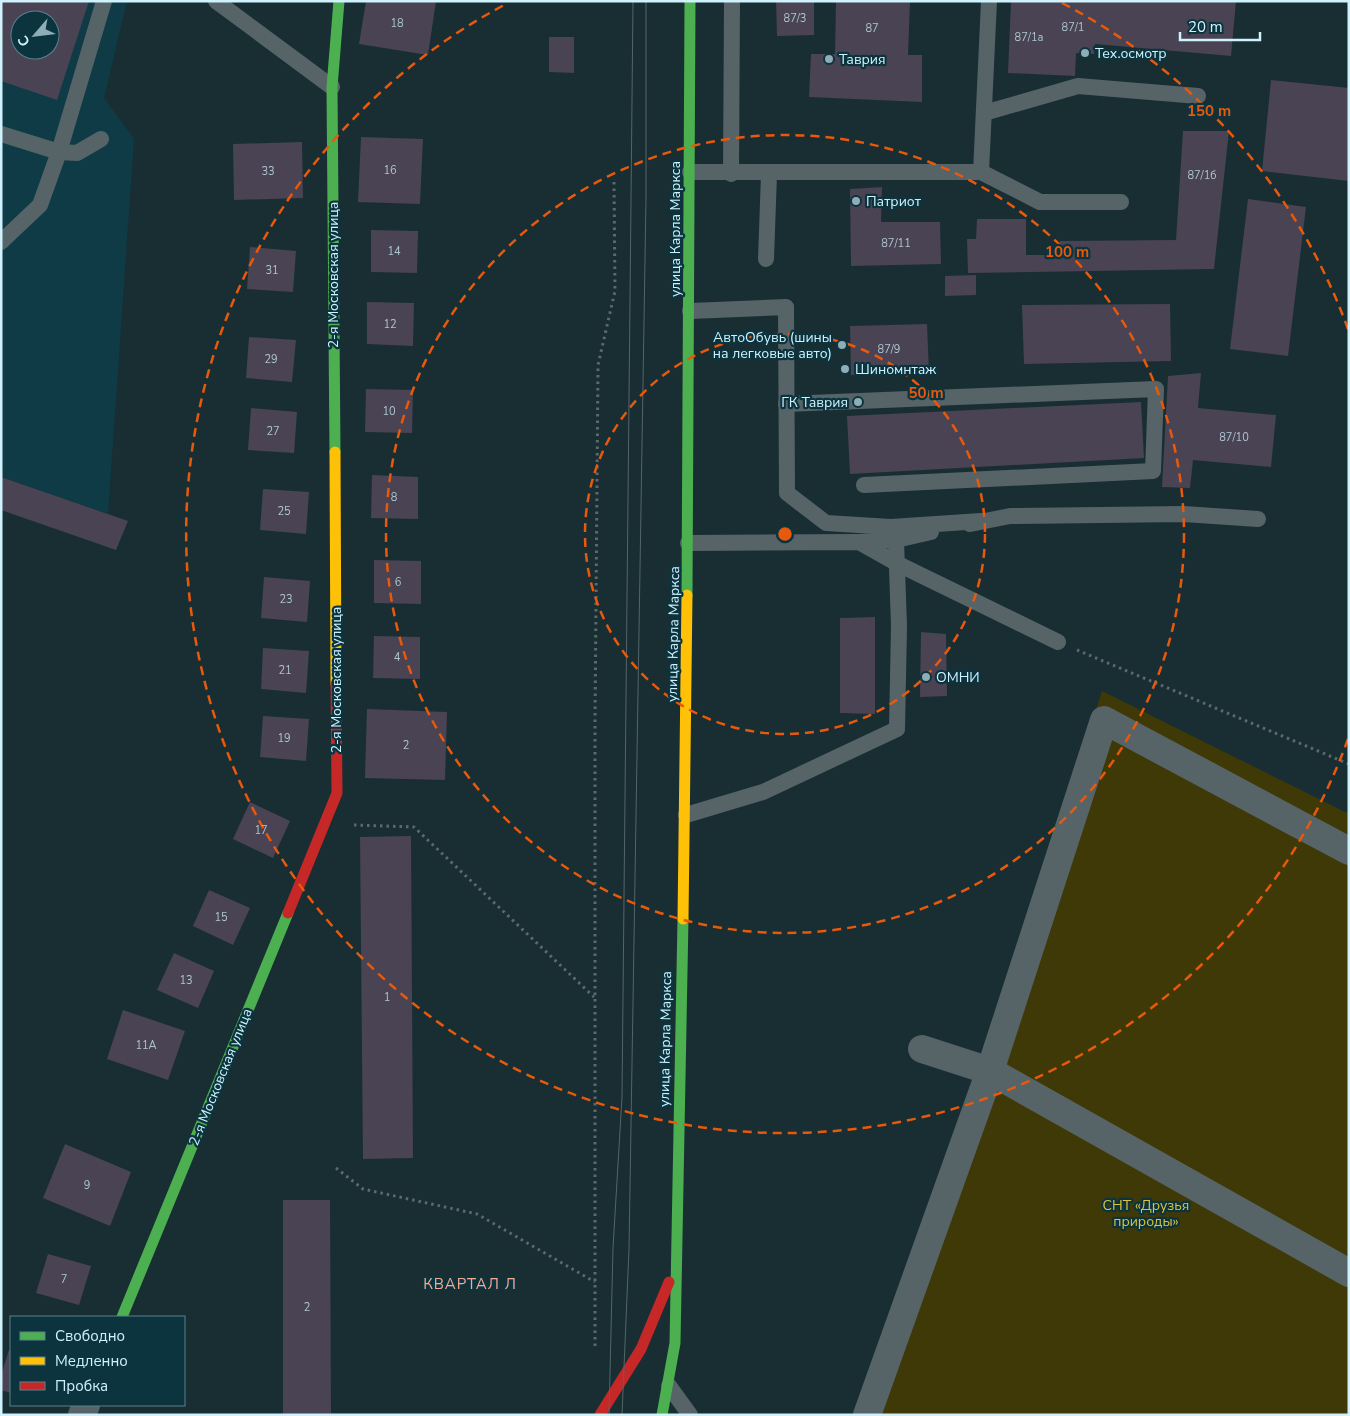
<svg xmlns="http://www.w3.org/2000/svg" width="1350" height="1416" font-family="'Nunito Sans',sans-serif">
<rect width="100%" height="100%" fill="#182e33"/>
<path fill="#0f3b47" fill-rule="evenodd" d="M 1,1 L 127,1 L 104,98 L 134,139 L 108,514 L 1,477 ZM 20,20 L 50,20 L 50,50 L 20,50 Z"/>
<polygon fill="#3f3907" points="1102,691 1349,814 1349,1415 867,1415"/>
<g fill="#494353" fill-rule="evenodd">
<path d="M 1,1 L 89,1 L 57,100 L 1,81 ZM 20,20 L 50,20 L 50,50 L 20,50 Z"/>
<polygon points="366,1 436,1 428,55 359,44"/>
<polygon points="776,1 814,1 814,35 777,36"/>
<polygon points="836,1 910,1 908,55 922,55 922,102 809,97 811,54 835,54"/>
<polygon points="1011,1 1236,1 1231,56 1095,44 1094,54 1076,53 1075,76 1008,73"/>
<polygon points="549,37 574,37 574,73 549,72"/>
<polygon points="1271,80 1349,88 1349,181 1262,171"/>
<polygon points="1183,131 1229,131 1214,269 968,273 967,239 976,239 977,219 1026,219 1026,255 1059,255 1060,241 1176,240"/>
<polygon points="361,137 423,139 420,204 358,202"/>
<polygon points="302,142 303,198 234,200 233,144"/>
<polygon points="882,187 881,222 940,222 941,264 851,266 850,189"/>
<polygon points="1248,199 1306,207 1288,356 1230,349"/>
<polygon points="371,230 418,231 417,273 371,272"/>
<polygon points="250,247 296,251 293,292 247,289"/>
<polygon points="976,275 976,295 945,296 945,276"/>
<polygon points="367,302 414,303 413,346 367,344"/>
<polygon points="1170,304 1171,361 1024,364 1022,305"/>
<polygon points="927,324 929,373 851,375 850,326"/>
<polygon points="249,337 296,340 292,382 246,378"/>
<polygon points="1201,373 1198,408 1276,415 1271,467 1193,460 1190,488 1162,487 1168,376"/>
<polygon points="366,389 413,390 412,433 365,432"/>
<polygon points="1141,402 1144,458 850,474 847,416"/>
<polygon points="251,408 297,412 294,453 248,450"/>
<polygon points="372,475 418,477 418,519 371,518"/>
<polygon points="1,477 128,521 116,550 1,510"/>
<polygon points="263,489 309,492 306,534 260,530"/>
<polygon points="374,560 421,561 421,604 374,603"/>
<polygon points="264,577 310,581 307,622 261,618"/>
<polygon points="875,617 875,714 840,713 840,618"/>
<polygon points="921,632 946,634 947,696 920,697"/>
<polygon points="374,636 420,637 420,679 373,678"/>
<polygon points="263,648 309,651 306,693 261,689"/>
<polygon points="367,709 447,712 445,780 365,778"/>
<polygon points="263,716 309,719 306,761 260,757"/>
<polygon points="250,802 290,821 273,858 233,839"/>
<polygon points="411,836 413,1158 363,1159 360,837"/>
<polygon points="209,890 250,908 233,945 193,926"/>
<polygon points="174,953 214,971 198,1008 157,990"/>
<polygon points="123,1010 185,1031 168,1080 107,1059"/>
<polygon points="65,1144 131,1172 110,1226 43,1198"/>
<polygon points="283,1200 330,1200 331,1415 283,1415"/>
<polygon points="48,1254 91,1266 79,1305 36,1293"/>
<polygon points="9,1350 11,1350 11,1393 1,1390 1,1375"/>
</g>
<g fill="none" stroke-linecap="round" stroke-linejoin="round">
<g stroke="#5c6a6e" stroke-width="3" stroke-dasharray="2.5 4" stroke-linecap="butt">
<polyline points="1077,650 1349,764"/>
<polyline points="354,825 414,827 594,997"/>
<polyline points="336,1168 363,1189 477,1214 595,1282"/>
<polyline points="595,1346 595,723 598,365 615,291 614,181"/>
</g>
<g stroke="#566468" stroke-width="16">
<polyline points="216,1 332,87"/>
<polyline points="984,113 1078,86 1198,96"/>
<polyline points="1,134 59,152 77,153 101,139"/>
<polyline points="690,172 981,172 989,1"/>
<polyline points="981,172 1040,202 1121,202"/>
<polyline points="731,174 732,1"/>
<polyline points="1,242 40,205 59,152 104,1"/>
<polyline points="766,259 769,174"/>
<polyline points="690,311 786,307 787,493 826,523 891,527 981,521"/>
<polyline points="786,404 1156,389 1153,471 864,485"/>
<polyline points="970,524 1010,516 1184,514 1258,519"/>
<polyline points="859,542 896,540 931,532"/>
<polyline points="688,543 859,542 898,564 1058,642"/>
<polyline points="686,815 763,792 897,729 899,626 896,540"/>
<polyline points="669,1386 690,1415"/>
</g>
<g stroke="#566468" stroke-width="28">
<polyline points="922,1049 990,1071 1349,1273"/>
<polyline points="82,1415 86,1405"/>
<polyline points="867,1415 990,1071 1104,720 1349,851"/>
</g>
<g stroke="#4caf50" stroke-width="11">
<polyline points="335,452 332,87 339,1"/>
<polyline points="687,595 690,1"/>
<polyline points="122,1317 288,913"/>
<polyline points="662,1415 675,1343 683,919"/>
</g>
<g stroke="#ffc107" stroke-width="11">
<polyline points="335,452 336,684"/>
<polyline points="683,919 687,595"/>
</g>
<g stroke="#c62828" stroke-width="11">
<polyline points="288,913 337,793 336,684"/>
<polyline points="600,1415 641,1349 669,1282"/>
</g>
<g stroke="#556569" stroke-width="1">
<polyline points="609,1415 613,1248 622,1097 633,1"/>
<polyline points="622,1415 629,1249 646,198 646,1"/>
</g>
</g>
<g fill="none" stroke="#e8590c" stroke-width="2.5" stroke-dasharray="9 6">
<circle cx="785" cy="534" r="200"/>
<circle cx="785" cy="534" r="399"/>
<path d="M1348 739A599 599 0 1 1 508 3M1062 3A599 599 0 0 1 1348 329"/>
</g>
<g fill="#8fadb6" stroke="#0c343f" stroke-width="2">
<circle cx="1085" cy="53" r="5"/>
<circle cx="829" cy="59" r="5"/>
<circle cx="856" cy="201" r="5"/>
<circle cx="842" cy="345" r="5"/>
<circle cx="845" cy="369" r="5"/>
<circle cx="858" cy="402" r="5"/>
<circle cx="926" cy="677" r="5"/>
</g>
<g text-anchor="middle" stroke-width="4.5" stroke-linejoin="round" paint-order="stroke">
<g font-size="11" fill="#aec6d2">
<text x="795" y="22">87/3</text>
<text x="397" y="27">18</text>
<text x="1073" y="31">87/1</text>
<text x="872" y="32">87</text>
<text x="1029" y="41">87/1а</text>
<text x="390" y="174">16</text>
<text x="268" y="175">33</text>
<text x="1202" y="179">87/1б</text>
<text x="896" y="247">87/11</text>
<text x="394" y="255">14</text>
<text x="272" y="274">31</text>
<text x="390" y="328">12</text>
<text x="889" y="353">87/9</text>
<text x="271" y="363">29</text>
<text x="389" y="415">10</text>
<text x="273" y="435">27</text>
<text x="1234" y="441">87/10</text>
<text x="394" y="501">8</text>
<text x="284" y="515">25</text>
<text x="398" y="586">6</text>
<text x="286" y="603">23</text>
<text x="397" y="661">4</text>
<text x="285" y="674">21</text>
<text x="284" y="742">19</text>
<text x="406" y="749">2</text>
<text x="261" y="834">17</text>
<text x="221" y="921">15</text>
<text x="186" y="984">13</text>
<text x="387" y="1001">1</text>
<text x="146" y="1049">11А</text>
<text x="87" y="1189">9</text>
<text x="64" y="1283">7</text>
<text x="307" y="1311">2</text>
</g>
<g font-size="14" fill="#cff2fd" stroke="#0c343f" text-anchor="start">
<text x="1095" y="58">Тех.осмотр</text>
<text x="839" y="64">Таврия</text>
<text x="866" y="206">Патриот</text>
<text x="832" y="342" text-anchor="end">АвтоОбувь (шины<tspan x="832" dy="16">на легковые авто)</tspan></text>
<text x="855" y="374">Шиномнтаж</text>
<text x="848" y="407" text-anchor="end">ГК Таврия</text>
<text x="936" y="682">ОМНИ</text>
</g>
<g font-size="14" fill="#cff2fd" stroke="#0c343f">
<text transform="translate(675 229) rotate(-90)" y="5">улица Карла Маркса</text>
<text transform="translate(333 275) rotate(-90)" y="5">2-я Московская улица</text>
<text transform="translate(673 634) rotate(-89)" y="5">улица Карла Маркса</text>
<text transform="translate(336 680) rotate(-90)" y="5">2-я Московская улица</text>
<text transform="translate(665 1039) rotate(-89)" y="5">улица Карла Маркса</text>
<text transform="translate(220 1077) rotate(-68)" y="5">2-я Московская улица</text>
</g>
<g font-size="14" fill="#dac33f" stroke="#0c343f">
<text x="1146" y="1210">СНТ «Друзья<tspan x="1146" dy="16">природы»</tspan></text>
</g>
<g font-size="15" letter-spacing="1" fill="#f9aa90" stroke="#0c343f">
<text x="470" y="1289">КВАРТАЛ Л</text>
</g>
</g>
<circle cx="785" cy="534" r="8" fill="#e8590c" stroke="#0c343f" stroke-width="2.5"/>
<g font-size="15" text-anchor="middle" font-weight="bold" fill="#e8590c" stroke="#0c343f" stroke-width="4.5" stroke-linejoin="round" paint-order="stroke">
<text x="1209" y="116">150 m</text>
<text x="1067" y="257">100 m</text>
<text x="926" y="398">50 m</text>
</g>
<rect width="1350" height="1416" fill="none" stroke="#cff2fd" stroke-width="5"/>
<rect x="10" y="1316" width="175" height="90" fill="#0c343f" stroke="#5a808b"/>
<rect x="20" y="1332" width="25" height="8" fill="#4caf50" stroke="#5a808b"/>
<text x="55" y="1341" font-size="15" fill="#cff2fd">Свободно</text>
<rect x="20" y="1357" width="25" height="8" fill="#ffc107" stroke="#5a808b"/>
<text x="55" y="1366" font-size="15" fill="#cff2fd">Медленно</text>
<rect x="20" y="1382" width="25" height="8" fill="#c62828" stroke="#5a808b"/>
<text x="55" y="1391" font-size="15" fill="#cff2fd">Пробка</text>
<g transform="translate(35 35) rotate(242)"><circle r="24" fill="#0c343f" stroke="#5a808b"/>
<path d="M0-4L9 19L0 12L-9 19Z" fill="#8fadb6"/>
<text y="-8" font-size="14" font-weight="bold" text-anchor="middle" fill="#cff2fd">С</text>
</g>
<path d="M1180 32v8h80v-8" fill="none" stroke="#cff2fd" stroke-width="2.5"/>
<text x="1188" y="32" font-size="15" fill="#cff2fd" stroke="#0c343f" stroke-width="4" paint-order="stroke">20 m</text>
</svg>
